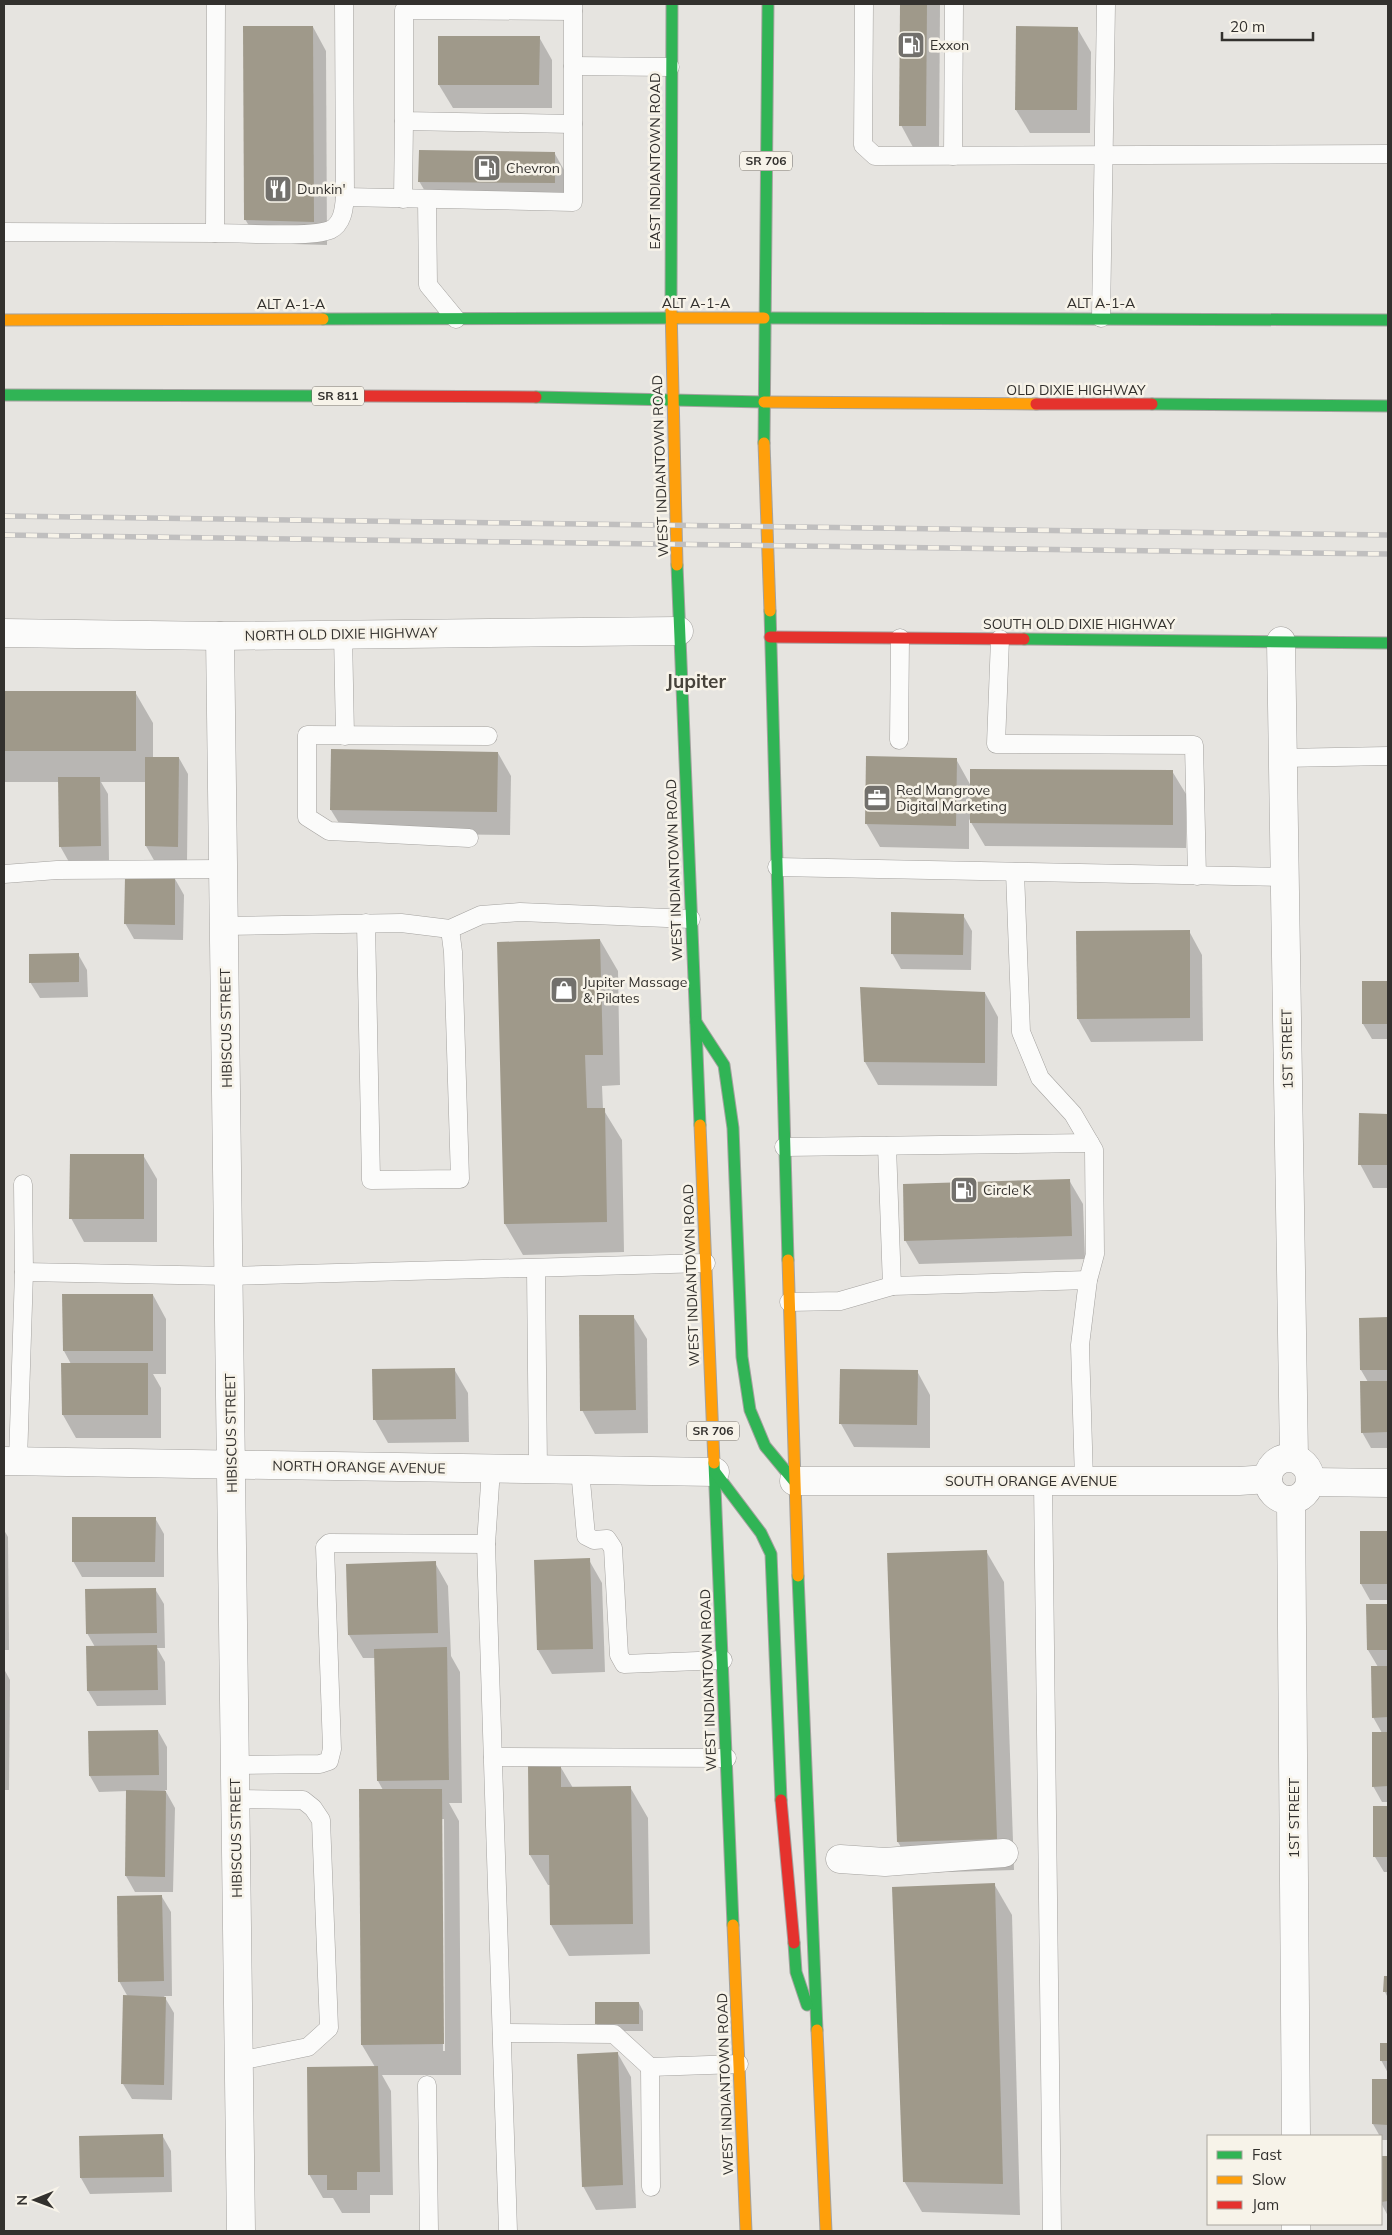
<svg xmlns="http://www.w3.org/2000/svg" width="1392" height="2235" font-family="Mulish,sans-serif">
<rect width="100%" height="100%" fill="#e6e4e0"/>
<g fill="#0003" fill-rule="evenodd">
<polygon points="901,4 940,4 939,149 914,149 901,125"/>
<polygon points="313,27 326,51 327,245 259,243 245,219"/>
<polygon points="1077,28 1091,52 1090,133 1030,133 1016,110"/>
<polygon points="539,37 552,60 552,108 453,108 439,85"/>
<polygon points="555,154 568,177 568,206 433,205 419,181"/>
<polygon points="4,692 135,692 153,723 153,758 179,758 188,774 187,862 155,862 146,846 147,782 101,782 108,794 109,861 69,862 60,846 59,782 4,782"/>
<polygon points="498,753 511,776 510,835 345,833 331,810"/>
<polygon points="956,759 971,786 1172,771 1186,794 1186,848 985,846 969,819 969,849 880,847 866,823"/>
<polygon points="175,879 184,895 183,940 134,939 125,923"/>
<polygon points="963,915 972,931 971,970 901,969 892,953"/>
<polygon points="1189,931 1202,955 1203,1041 1091,1042 1078,1019 1077,932"/>
<polygon points="600,940 618,971 620,1085 602,1086 603,1109 622,1140 624,1252 523,1255 505,1224"/>
<polygon points="78,954 87,970 88,997 40,998 30,982"/>
<polygon points="1363,982 1388,982 1388,1039 1372,1039 1363,1024"/>
<polygon points="985,993 998,1017 997,1086 878,1085 865,1062"/>
<polygon points="1360,1115 1388,1115 1388,1188 1373,1188 1360,1164"/>
<polygon points="143,1155 157,1179 157,1242 84,1242 71,1218"/>
<polygon points="1069,1180 1083,1204 1085,1259 919,1264 905,1240"/>
<polygon points="153,1295 166,1319 166,1374 153,1374 161,1388 161,1438 76,1438 63,1415 71,1364 64,1351"/>
<polygon points="633,1316 647,1339 648,1433 595,1434 582,1410"/>
<polygon points="1388,1318 1388,1448 1371,1448 1362,1432 1368,1382 1361,1370 1360,1319"/>
<polygon points="454,1369 468,1393 469,1442 388,1443 375,1420"/>
<polygon points="917,1371 930,1395 930,1448 854,1447 841,1424"/>
<polygon points="155,1518 164,1534 164,1577 82,1577 73,1561"/>
<polygon points="4,1530 8,1537 9,1650 4,1650"/>
<polygon points="1361,1532 1388,1532 1388,1600 1370,1600 1361,1584"/>
<polygon points="986,1551 1004,1582 1014,1870 916,1873 898,1842"/>
<polygon points="589,1560 602,1583 605,1672 552,1674 538,1650 535,1561"/>
<path d="M 435,1563 L 448,1586 L 451,1656 L 460,1672 L 462,1803 L 449,1803 L 459,1821 L 461,2075 L 382,2075 L 391,2091 L 393,2195 L 370,2195 L 370,2213 L 342,2213 L 333,2198 L 323,2198 L 309,2174 L 375,2067 L 362,2045 L 383,1790 L 378,1781 L 376,1658 L 363,1658 L 349,1635 ZM 441,1819 L 444,1819 L 445,2051 L 443,2051 Z"/>
<polygon points="155,1589 164,1604 165,1648 157,1648 165,1662 166,1705 97,1706 88,1691 95,1647 87,1633"/>
<polygon points="1368,1605 1388,1605 1388,1802 1382,1802 1373,1786 1382,1733 1373,1717 1378,1667 1368,1650"/>
<polygon points="4,1669 10,1680 9,1790 4,1790"/>
<polygon points="158,1731 167,1747 167,1790 165,1790 175,1808 173,1892 135,1892 126,1876 128,1791 99,1792 90,1776"/>
<polygon points="560,1766 573,1788 630,1787 648,1818 650,1954 569,1956 551,1925 551,1885 548,1885 530,1855"/>
<polygon points="1374,1807 1388,1807 1388,1872 1384,1872 1375,1857"/>
<polygon points="994,1884 1012,1915 1020,2215 922,2212 904,2181"/>
<polygon points="162,1897 171,1912 172,1996 164,1996 174,2013 172,2100 132,2099 123,2084 128,1997 119,1981"/>
<polygon points="1385,1977 1388,1978 1388,1998 1385,1992"/>
<polygon points="639,2003 643,2011 643,2031 600,2031 596,2023"/>
<polygon points="1381,2044 1388,2044 1388,2073 1381,2060"/>
<polygon points="618,2054 631,2077 636,2208 596,2210 583,2186"/>
<polygon points="1373,2080 1388,2080 1388,2140 1382,2140 1373,2124"/>
<polygon points="162,2135 171,2151 172,2192 90,2194 81,2178 81,2137"/>
<polygon points="1381,2157 1388,2157 1388,2216 1381,2203"/>
</g>
<g fill="#9f998a">
<polygon points="900,4 927,4 926,126 899,126"/>
<polygon points="243,26 313,26 314,222 244,220"/>
<polygon points="1016,26 1078,27 1077,110 1015,110"/>
<polygon points="438,36 540,36 539,85 438,85"/>
<polygon points="419,150 555,152 555,183 418,182"/>
<rect x="4" y="691" width="132" height="60"/>
<polygon points="331,749 498,752 497,812 330,810"/>
<polygon points="866,756 957,758 956,826 865,824"/>
<polygon points="145,757 179,757 178,847 145,846"/>
<polygon points="970,769 1173,770 1173,825 970,823"/>
<polygon points="58,777 100,777 101,846 59,847"/>
<polygon points="125,877 175,878 175,925 124,924"/>
<polygon points="891,912 964,914 963,955 891,954"/>
<polygon points="1190,930 1190,1018 1077,1019 1076,931"/>
<polygon points="600,939 603,1055 585,1055 587,1108 605,1108 607,1222 504,1224 497,942"/>
<polygon points="79,953 79,982 29,983 29,954"/>
<rect x="1362" y="981" width="26" height="43"/>
<polygon points="860,987 985,992 985,1063 864,1062"/>
<polygon points="1359,1113 1388,1114 1388,1165 1358,1165"/>
<polygon points="70,1154 144,1154 144,1219 69,1219"/>
<polygon points="1070,1179 1072,1236 904,1241 903,1184"/>
<polygon points="62,1294 153,1294 153,1351 63,1351"/>
<polygon points="579,1315 634,1315 636,1410 580,1411"/>
<polygon points="1388,1317 1388,1370 1360,1370 1359,1318"/>
<polygon points="61,1363 148,1363 148,1415 62,1415"/>
<polygon points="455,1368 456,1419 373,1420 372,1369"/>
<polygon points="840,1369 918,1370 917,1425 839,1424"/>
<polygon points="1360,1381 1388,1381 1388,1432 1361,1433"/>
<polygon points="72,1517 156,1517 155,1562 72,1562"/>
<rect x="1360" y="1531" width="28" height="53"/>
<polygon points="987,1550 997,1839 897,1842 887,1553"/>
<polygon points="590,1558 593,1649 537,1650 534,1560"/>
<polygon points="436,1561 438,1633 348,1635 346,1564"/>
<polygon points="156,1588 157,1633 86,1634 85,1589"/>
<polygon points="1366,1604 1388,1604 1388,1650 1367,1650"/>
<polygon points="157,1645 158,1690 87,1691 86,1646"/>
<polygon points="447,1647 449,1780 377,1781 374,1649"/>
<polygon points="1371,1666 1388,1666 1388,1717 1372,1718"/>
<polygon points="158,1730 159,1775 89,1776 88,1731"/>
<polygon points="1372,1732 1388,1732 1388,1786 1372,1787"/>
<polygon points="561,1764 561,1787 631,1786 633,1924 550,1925 549,1855 529,1855 528,1765"/>
<polygon points="359,1789 442,1789 444,2044 361,2045"/>
<polygon points="126,1790 166,1791 165,1877 125,1876"/>
<rect x="1373" y="1806" width="15" height="51"/>
<polygon points="995,1883 1003,2184 903,2182 892,1887"/>
<polygon points="162,1895 164,1981 118,1982 117,1896"/>
<polygon points="1384,1976 1388,1976 1388,1992 1383,1992"/>
<polygon points="123,1995 166,1997 164,2085 121,2084"/>
<rect x="595" y="2002" width="44" height="22"/>
<rect x="1380" y="2043" width="8" height="18"/>
<polygon points="618,2052 623,2185 582,2187 577,2054"/>
<polygon points="378,2066 380,2172 357,2172 357,2190 327,2190 327,2175 308,2175 307,2067"/>
<polygon points="1372,2079 1388,2079 1388,2125 1372,2124"/>
<polygon points="163,2134 164,2177 80,2178 79,2136"/>
<polygon points="1381,2156 1388,2156 1388,2201 1381,2202"/>
</g>
<g fill="none" stroke-linecap="round" stroke-linejoin="round">
<defs>
<g id="lane">
<polyline points="344,4 345,197"/>
<polyline points="864,4 863,145 875,156 1388,154"/>
<polyline points="573,66 670,67"/>
<polyline points="573,124 404,121 404,10 573,11"/>
<polyline points="953,156 954,4"/>
<polyline points="403,199 404,121"/>
<polyline points="427,199 428,285 456,319"/>
<polyline points="4,232 215,233 216,4"/>
<path d="M 215,233 C 240,233 311,238 330,230 C 343,224 344,208 345,197 L 573,202 L 573,4"/>
<polyline points="1101,318 1106,4"/>
<polyline points="343,634 345,736"/>
<polyline points="1000,639 996,744 1194,745 1197,876"/>
<polyline points="899,740 900,638"/>
<polyline points="1282,758 1388,756"/>
<polyline points="469,838 329,831 307,817 307,735 488,736"/>
<polyline points="777,867 1283,877"/>
<polyline points="1015,872 1021,1032 1040,1078 1073,1114 1094,1150 1095,1254 1088,1280 1080,1345 1084,1481"/>
<polyline points="4,874 57,870 223,869"/>
<polyline points="366,923 371,1180 460,1179 453,952 450,929"/>
<polyline points="224,926 401,923 450,929 481,915 520,912 691,919"/>
<polyline points="887,1146 892,1286 1088,1280"/>
<polyline points="784,1147 1090,1143"/>
<polyline points="536,1269 538,1469"/>
<polyline points="24,1272 229,1276 706,1263"/>
<polyline points="789,1302 840,1301 892,1286"/>
<polyline points="18,1461 24,1272 23,1184"/>
<polyline points="491,1469 486,1544 508,2231"/>
<polyline points="580,1470 586,1536 594,1540 607,1539 613,1548 619,1655 624,1664 723,1660"/>
<polyline points="1043,1481 1052,2231"/>
<polyline points="493,1757 727,1758"/>
<polyline points="235,1765 320,1764 329,1761 332,1749 325,1547 329,1543 486,1544"/>
<polyline points="236,1799 303,1800 313,1808 321,1820 329,2028 308,2047 239,2061"/>
<polyline points="502,2033 614,2034 650,2067"/>
<polyline points="427,2085 429,2231"/>
<polyline points="651,2187 650,2067 739,2064"/>
</g>
<g id="street">
<polyline points="4,633 220,636 679,631"/>
<polyline points="220,636 241,2231"/>
<polyline points="1281,641 1294,1458"/>
<circle cx="1289" cy="1479" r="21"/>
<polyline points="4,1461 715,1472"/>
<polyline points="794,1481 1239,1481 1268,1479"/>
<polyline points="1311,1482 1388,1483"/>
<polyline points="1291,1500 1296,2136"/>
<polyline points="840,1859 885,1862 1004,1853"/>
<polyline points="1296,2224 1296,2231"/>
</g>
<g id="fast">
<polyline points="671,306 672,4"/>
<polyline points="764,318 1388,320"/>
<polyline points="323,319 677,318"/>
<polyline points="4,395 361,396"/>
<polyline points="536,397 764,402"/>
<polyline points="1152,404 1388,406"/>
<polyline points="764,443 768,4"/>
<polyline points="677,565 700,1125"/>
<polyline points="770,611 788,1260"/>
<polyline points="1024,639 1388,643"/>
<polyline points="696,1022 724,1065 733,1128 742,1357 750,1410 765,1446 794,1481"/>
<polyline points="714,1463 733,1925"/>
<polyline points="715,1472 761,1533 771,1554 781,1800"/>
<polyline points="798,1576 817,2030"/>
<polyline points="794,1943 796,1972 807,2005"/>
</g>
<g id="slow">
<polyline points="671,306 677,565"/>
<polyline points="677,318 764,318"/>
<polyline points="4,320 323,319"/>
<polyline points="764,402 1036,404"/>
<polyline points="764,443 770,611"/>
<polyline points="700,1125 714,1463"/>
<polyline points="788,1260 798,1576"/>
<polyline points="733,1925 746,2231"/>
<polyline points="817,2030 826,2231"/>
</g>
<g id="jam">
<polyline points="361,396 536,397"/>
<polyline points="1036,404 1152,404"/>
<polyline points="770,637 1024,639"/>
<polyline points="781,1800 794,1943"/>
</g>
</defs>
<use href="#lane" stroke="#a4a29f" stroke-width="19"/>
<use href="#street" stroke="#a4a29f" stroke-width="29"/>
<use href="#fast" stroke="#a4a29f" stroke-width="13"/>
<use href="#slow" stroke="#a4a29f" stroke-width="13"/>
<use href="#jam" stroke="#a4a29f" stroke-width="13"/>
<use href="#lane" stroke="#fbfbfa" stroke-width="18"/>
<use href="#street" stroke="#fbfbfa" stroke-width="28"/>
<use href="#fast" stroke="#30b455" stroke-width="11"/>
<use href="#slow" stroke="#ff9f0a" stroke-width="11"/>
<use href="#jam" stroke="#e5322d" stroke-width="11"/>
<defs>
<g id="rail">
<polyline points="4,516 1388,535"/>
<polyline points="4,535 1388,554"/>
</g>
</defs>
<use href="#rail" stroke="#c0bfbf" stroke-width="5.5"/>
<use href="#rail" stroke="#f7f3e9" stroke-width="4" stroke-dasharray="11" stroke-linecap="butt"/>
</g>
<defs>
<symbol id="fuel-square" viewBox="-11 -11 22 22"><rect x="-9" y="-9" width="18" height="18" rx="4" fill="#72706c" stroke="#f7f3e9"/><path d="M-5.5-6h7V0h2V4h1.3V-2.5L3-4.5l.8-.8L6-3V5H2.5V1h-1V6h-7ZM-4.2-4.7v3.2H.2V-4.7Z" fill="#fff"/></symbol>
<symbol id="restaurant-square" viewBox="-11 -11 22 22"><rect x="-9" y="-9" width="18" height="18" rx="4" fill="#72706c" stroke="#f7f3e9"/><path d="M-5-6h1v4h1v-4h1v4h1v-4h1v5L-1.5 .5V6h-2V.5L-5-1ZM5-6V6H3V1.5H1.5Q1.5-4 5-6Z" fill="#fff"/></symbol>
<symbol id="office-square" viewBox="-11 -11 22 22"><rect x="-9" y="-9" width="18" height="18" rx="4" fill="#72706c" stroke="#f7f3e9"/><path d="M-6-3h4V-5.5h4V-3h4V5H-6ZM-1-4.5V-3h2v-1.5ZM-6 0V1H6V0Z" fill="#fff"/></symbol>
<symbol id="shop-square" viewBox="-11 -11 22 22"><rect x="-9" y="-9" width="18" height="18" rx="4" fill="#72706c" stroke="#f7f3e9"/><path d="M-5-2.5h2.3a2.7 3.5 0 0 1 5.4 0H5L5.5 6h-11ZM-1.5-2.5h3a1.5 2.3 0 0 0-3 0Z" fill="#fff"/></symbol>
</defs>
<g fill-rule="evenodd">
<use href="#fuel-square" x="895" y="29" width="32" height="32"/>
<use href="#fuel-square" x="471" y="152" width="32" height="32"/>
<use href="#restaurant-square" x="262" y="173" width="32" height="32"/>
<use href="#office-square" x="861" y="782" width="32" height="32"/>
<use href="#shop-square" x="548" y="974" width="32" height="32"/>
<use href="#fuel-square" x="948" y="1174" width="32" height="32"/>
</g>
<g text-anchor="middle" stroke-width="5" stroke-linejoin="round" paint-order="stroke">
<g fill="#f7f3e9" stroke="#6e6b66" stroke-width="1">
<rect x="740" y="151.5" width="52" height="19" rx="4"/>
<rect x="312" y="386.5" width="52" height="19" rx="4"/>
<rect x="687" y="1421.5" width="52" height="19" rx="4"/>
</g>
<g font-size="12" font-weight="bold" fill="#33312e">
<text x="766" y="165">SR 706</text>
<text x="338" y="400">SR 811</text>
<text x="713" y="1435">SR 706</text>
</g>
<g font-size="14" fill="#33312e" stroke="#f7f3e9" text-anchor="start">
<text x="930" y="50">Exxon</text>
<text x="506" y="173">Chevron</text>
<text x="297" y="194">Dunkin'</text>
<text x="896" y="795">Red Mangrove<tspan x="896" dy="16">Digital Marketing</tspan></text>
<text x="583" y="987">Jupiter Massage<tspan x="583" dy="16">&amp; Pilates</tspan></text>
<text x="983" y="1195">Circle K</text>
</g>
<g font-size="14" fill="#33312e" stroke="#f7f3e9">
<text transform="translate(655 161) rotate(-90)" y="5">EAST INDIANTOWN ROAD</text>
<text x="696" y="308">ALT A-1-A</text>
<text x="1101" y="308">ALT A-1-A</text>
<text x="291" y="309">ALT A-1-A</text>
<text x="1076" y="395">OLD DIXIE HIGHWAY</text>
<text transform="translate(660 466) rotate(-92)" y="5">WEST INDIANTOWN ROAD</text>
<text x="1079" y="629">SOUTH OLD DIXIE HIGHWAY</text>
<text transform="translate(341 634) rotate(-1)" y="5">NORTH OLD DIXIE HIGHWAY</text>
<text transform="translate(674 870) rotate(-92)" y="5">WEST INDIANTOWN ROAD</text>
<text transform="translate(226 1028) rotate(-91)" y="5">HIBISCUS STREET</text>
<text transform="translate(1287 1049) rotate(-91)" y="5">1ST STREET</text>
<text transform="translate(691 1275) rotate(-92)" y="5">WEST INDIANTOWN ROAD</text>
<text transform="translate(231 1433) rotate(-91)" y="5">HIBISCUS STREET</text>
<text transform="translate(359 1467) rotate(1)" y="5">NORTH ORANGE AVENUE</text>
<text x="1031" y="1486">SOUTH ORANGE AVENUE</text>
<text transform="translate(708 1680) rotate(-92)" y="5">WEST INDIANTOWN ROAD</text>
<text transform="translate(1294 1818) rotate(-90)" y="5">1ST STREET</text>
<text transform="translate(236 1838) rotate(-91)" y="5">HIBISCUS STREET</text>
<text transform="translate(725 2084) rotate(-92)" y="5">WEST INDIANTOWN ROAD</text>
</g>
<g font-size="19" font-weight="bold" fill="#46423a" stroke="#f7f3e9">
<text x="696" y="688">Jupiter</text>
</g>
</g>
<rect width="1392" height="2235" fill="none" stroke="#33312e" stroke-width="10"/>
<rect x="1207" y="2135" width="175" height="90" fill="#f7f3e9" stroke="#a9a59e"/>
<rect x="1217" y="2151" width="25" height="8" fill="#30b455" stroke="#a9a59e"/>
<text x="1252" y="2160" font-size="15" fill="#33312e">Fast</text>
<rect x="1217" y="2176" width="25" height="8" fill="#ff9f0a" stroke="#a9a59e"/>
<text x="1252" y="2185" font-size="15" fill="#33312e">Slow</text>
<rect x="1217" y="2201" width="25" height="8" fill="#e5322d" stroke="#a9a59e"/>
<text x="1252" y="2210" font-size="15" fill="#33312e">Jam</text>
<g transform="translate(35 2200) rotate(269)" stroke="#f7f3e9" stroke-width="4" paint-order="stroke">
<path d="M0-4L9 19L0 12L-9 19Z" fill="#33312e"/>
<text y="-8" font-size="14" font-weight="bold" text-anchor="middle" fill="#33312e">N</text>
</g>
<path d="M1222 32v8h91v-8" fill="none" stroke="#33312e" stroke-width="2.5"/>
<text x="1230" y="32" font-size="15" fill="#33312e" stroke="#f7f3e9" stroke-width="4" paint-order="stroke">20 m</text>
</svg>
